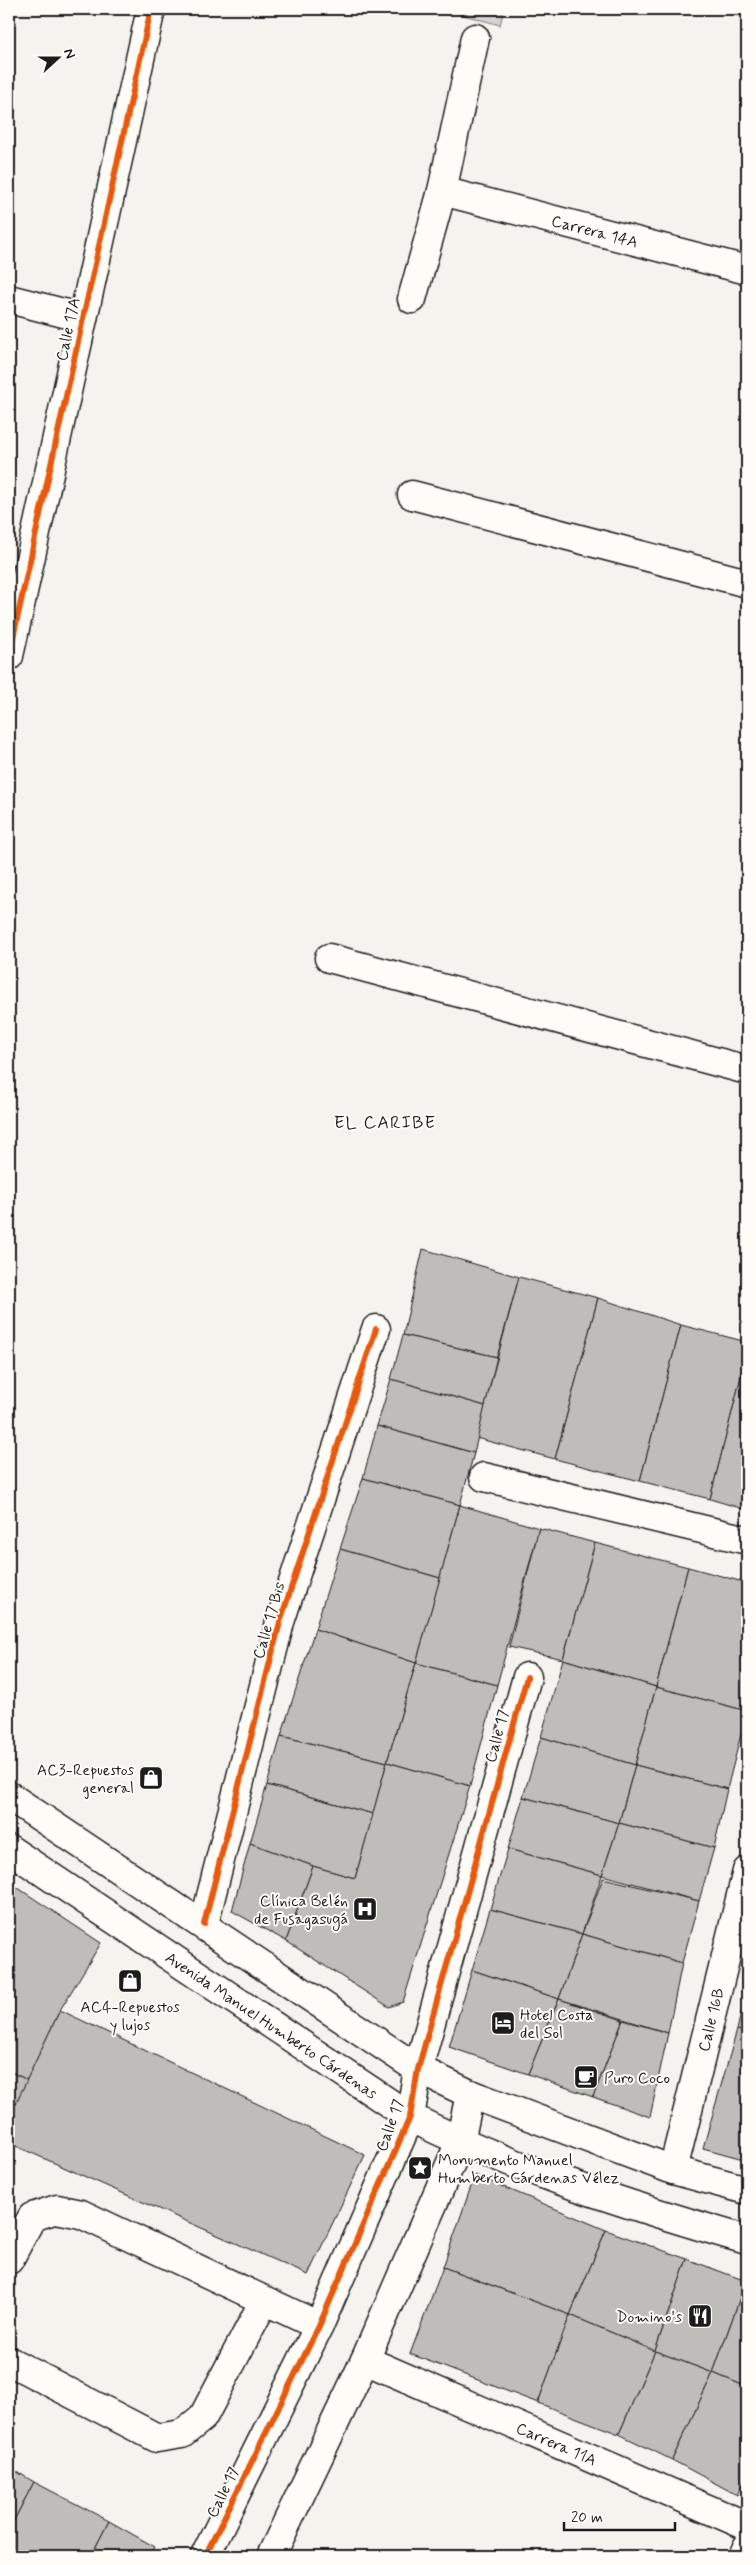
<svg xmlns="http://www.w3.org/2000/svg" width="756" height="2565" font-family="Mynerve,sans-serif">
<rect width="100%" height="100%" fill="#f4f3ee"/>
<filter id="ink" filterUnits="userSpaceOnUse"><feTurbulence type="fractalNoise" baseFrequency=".02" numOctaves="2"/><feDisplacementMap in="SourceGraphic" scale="10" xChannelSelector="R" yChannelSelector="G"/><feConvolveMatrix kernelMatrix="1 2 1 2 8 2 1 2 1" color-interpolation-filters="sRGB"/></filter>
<g filter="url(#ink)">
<polygon fill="#d4d3cf" stroke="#787876" points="441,9 504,9 500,25"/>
<g fill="#bebdba" stroke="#1c1c1c">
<polygon points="423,1249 519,1277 497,1357 403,1335"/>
<polygon points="519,1277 598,1298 555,1459 476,1438"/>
<polygon points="598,1298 681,1325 640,1481 555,1459"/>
<polygon points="681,1325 747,1342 747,1353 710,1499 640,1481"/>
<polygon points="403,1335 497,1357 485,1406 391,1379"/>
<polygon points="747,1353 747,1510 710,1499"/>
<polygon points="391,1379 485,1406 474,1453 377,1426"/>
<polygon points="377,1426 474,1453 460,1505 363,1478"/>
<polygon points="363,1478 460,1505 440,1578 340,1549"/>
<polygon points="460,1505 539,1528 497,1685 416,1663"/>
<polygon points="539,1528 595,1543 563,1659 509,1647"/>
<polygon points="595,1543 688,1567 656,1687 563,1659"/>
<polygon points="340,1549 440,1578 416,1663 315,1629"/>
<polygon points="688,1567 747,1583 747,1711 656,1687"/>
<polygon points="315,1629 416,1663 387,1762 281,1736"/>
<polygon points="563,1659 656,1687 635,1765 541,1737"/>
<polygon points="416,1663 497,1685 470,1786 387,1762"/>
<polygon points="656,1687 747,1711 727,1789 635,1765"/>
<polygon points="281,1736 387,1762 373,1814 267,1785"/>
<polygon points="541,1737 635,1765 619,1823 523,1797"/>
<polygon points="387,1762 470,1786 403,2002 389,2007 286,1941 313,1866 355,1878"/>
<polygon points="635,1765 727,1789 714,1848 619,1823"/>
<polygon points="267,1785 373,1814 355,1878 313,1866 250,1843"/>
<polygon points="523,1797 619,1823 602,1875 508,1849"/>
<polygon points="619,1823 714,1848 699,1901 602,1875"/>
<polygon points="250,1843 313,1866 286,1941 232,1911"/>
<polygon points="508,1849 602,1875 582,1934 490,1909"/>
<polygon points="603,1878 699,1901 682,1963 582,1934"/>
<polygon points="9,1882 101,1943 60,2010 27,2080 9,2071"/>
<polygon points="490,1909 582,1934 559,1999 472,1970"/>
<polygon points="582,1934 682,1963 668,2033 559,1999"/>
<polygon points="472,1970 559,1999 528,2074 449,2047"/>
<polygon points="747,1987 747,2033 737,2030"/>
<polygon points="559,1999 623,2020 593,2097 528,2074"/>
<polygon points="60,2010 365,2155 308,2275 9,2143 9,2117"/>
<polygon points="623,2020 668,2033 650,2117 593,2097"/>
<polygon points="737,2030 747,2033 747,2160 703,2148"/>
<polygon points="9,2071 27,2080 9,2117"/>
<polygon points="475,2175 606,2230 570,2315 443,2267"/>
<polygon points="606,2230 687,2259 655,2351 570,2315"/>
<polygon points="687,2259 746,2281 713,2373 655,2351"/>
<polygon points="443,2267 570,2315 538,2403 410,2354"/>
<polygon points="746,2281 747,2281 747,2387 713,2373"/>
<polygon points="570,2315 655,2351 619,2434 538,2403"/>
<polygon points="655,2351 713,2373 672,2460 619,2434"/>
<polygon points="713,2373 747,2387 747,2475 737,2495 672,2460"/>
<polygon points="9,2467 34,2482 9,2530"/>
<polygon points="34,2482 109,2521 91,2556 23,2556 9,2549 9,2530"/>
<polygon points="109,2521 155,2547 150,2556 91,2556"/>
</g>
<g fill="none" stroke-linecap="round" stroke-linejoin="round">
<defs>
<g id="minor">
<path id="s1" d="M 442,191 L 747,270"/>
<polyline points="9,299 83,318"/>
<polyline points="412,299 442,191 475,38"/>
<polyline points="412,495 747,583"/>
<polyline points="9,656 151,9"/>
<polyline points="329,958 747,1070"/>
<polyline points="484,1477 747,1540"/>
<polyline points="204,1924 280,1622 376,1329"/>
<path id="s2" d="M 673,2170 L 747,1871"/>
<polyline points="9,2260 32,2217 57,2209 81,2214 319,2326"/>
<path id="s3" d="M 365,2360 L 747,2526"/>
<polyline points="9,2361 157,2438 182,2434 203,2417 264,2301"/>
<polyline points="205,2556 319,2326 410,2117 418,2069 527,1677"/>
<polyline points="271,2556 365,2360 460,2142 470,2094"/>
<polyline points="743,2556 747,2547"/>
</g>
<g id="major">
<polyline points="9,1796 418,2069 470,2094 673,2170 747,2190"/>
<path id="s4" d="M 9,1849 L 410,2117 C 515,2170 634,2207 747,2240"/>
</g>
</defs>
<use href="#minor" stroke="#1c1c1c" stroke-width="31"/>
<use href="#major" stroke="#1c1c1c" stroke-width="31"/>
<use href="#minor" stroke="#fdfcf7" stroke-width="28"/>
<use href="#major" stroke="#fdfcf7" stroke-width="28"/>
<defs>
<g id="cycleway">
<polyline points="9,656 151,9"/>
<polyline points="204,1924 280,1622 376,1329"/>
<polyline points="205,2556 319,2326 410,2117 418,2069 527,1677"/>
</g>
</defs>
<use href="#cycleway" stroke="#fdfcf7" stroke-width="9"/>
<use href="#cycleway" stroke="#e8590c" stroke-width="6"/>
</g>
</g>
<defs>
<symbol id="shop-square" viewBox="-11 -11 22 22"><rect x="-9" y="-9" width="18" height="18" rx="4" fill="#1c1c1c" stroke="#fdfcf7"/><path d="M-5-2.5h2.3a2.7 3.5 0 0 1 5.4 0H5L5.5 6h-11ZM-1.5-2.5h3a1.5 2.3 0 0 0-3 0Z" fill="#fff"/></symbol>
<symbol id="hospital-square" viewBox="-11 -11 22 22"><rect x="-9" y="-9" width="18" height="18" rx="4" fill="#1c1c1c" stroke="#fdfcf7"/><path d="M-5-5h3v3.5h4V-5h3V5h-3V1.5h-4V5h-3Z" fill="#fff"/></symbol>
<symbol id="hotel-square" viewBox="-11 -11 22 22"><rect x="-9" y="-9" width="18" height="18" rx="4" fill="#1c1c1c" stroke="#fdfcf7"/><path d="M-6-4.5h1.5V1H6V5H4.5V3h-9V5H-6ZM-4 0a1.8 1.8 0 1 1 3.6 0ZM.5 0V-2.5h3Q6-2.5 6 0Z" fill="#fff"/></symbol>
<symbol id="cafe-square" viewBox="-11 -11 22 22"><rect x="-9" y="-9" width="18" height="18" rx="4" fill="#1c1c1c" stroke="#fdfcf7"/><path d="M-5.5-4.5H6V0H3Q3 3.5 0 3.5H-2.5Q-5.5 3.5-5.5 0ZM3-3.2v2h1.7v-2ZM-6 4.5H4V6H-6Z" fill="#fff"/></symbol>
<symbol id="sight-square" viewBox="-11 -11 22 22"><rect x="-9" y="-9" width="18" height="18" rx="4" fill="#1c1c1c" stroke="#fdfcf7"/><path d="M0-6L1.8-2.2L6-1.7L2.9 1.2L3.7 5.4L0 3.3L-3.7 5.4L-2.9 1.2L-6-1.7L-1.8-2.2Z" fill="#fff"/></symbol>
<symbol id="restaurant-square" viewBox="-11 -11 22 22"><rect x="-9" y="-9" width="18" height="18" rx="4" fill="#1c1c1c" stroke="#fdfcf7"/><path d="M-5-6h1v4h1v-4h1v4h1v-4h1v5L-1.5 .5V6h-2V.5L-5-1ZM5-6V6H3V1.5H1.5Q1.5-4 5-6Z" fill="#fff"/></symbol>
</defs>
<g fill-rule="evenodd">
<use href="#shop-square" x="137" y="1764" width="28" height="28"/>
<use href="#hospital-square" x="351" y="1895" width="28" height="28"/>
<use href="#shop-square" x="116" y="1967" width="28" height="28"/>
<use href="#hotel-square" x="489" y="2009" width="28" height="28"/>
<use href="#cafe-square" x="572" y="2063" width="28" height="28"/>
<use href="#sight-square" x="406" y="2154" width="28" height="28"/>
<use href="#restaurant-square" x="686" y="2302" width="28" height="28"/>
</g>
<g text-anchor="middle" stroke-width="4" stroke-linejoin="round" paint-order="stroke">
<g font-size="16" fill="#1c1c1c" stroke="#fdfcf7">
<text dy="6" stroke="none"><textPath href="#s1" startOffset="158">Carrera 14A</textPath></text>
<text transform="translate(67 329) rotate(-78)" y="6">Calle 17A</text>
<text transform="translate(268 1620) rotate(-74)" y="6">Calle 17 Bis</text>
<text transform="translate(496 1736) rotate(-75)" y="6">Calle 17</text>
<text dy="6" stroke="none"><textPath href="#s2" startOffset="155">Calle 16B</textPath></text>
<text dy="6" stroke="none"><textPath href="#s4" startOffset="316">Avenida Manuel Humberto Cárdenas</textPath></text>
<text transform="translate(389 2125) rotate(-70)" y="6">Calle 17</text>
<text dy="6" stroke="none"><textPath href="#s3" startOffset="209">Carrera 11A</textPath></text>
<text transform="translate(222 2492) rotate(-64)" y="6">Calle 17</text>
</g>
<g font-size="16" fill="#1c1c1c" stroke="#fdfcf7" text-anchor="end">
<text x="134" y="1775">AC3-Repuestos<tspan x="134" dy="18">general</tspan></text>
<text x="348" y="1906">Clínica Belén<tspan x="348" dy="18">de Fusagasugá</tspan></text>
<text x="130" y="2012" text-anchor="middle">AC4-Repuestos<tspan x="130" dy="18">y lujos</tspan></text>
<text x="520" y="2020" text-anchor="start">Hotel Costa<tspan x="520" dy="18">del Sol</tspan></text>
<text x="604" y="2083" text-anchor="start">Puro Coco</text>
<text x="438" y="2165" text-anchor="start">Monumento Manuel<tspan x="438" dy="18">Humberto Cárdenas Vélez</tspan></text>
<text x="682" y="2322">Domino's</text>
</g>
<g font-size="18" letter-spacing="1" fill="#1c1c1c" stroke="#fdfcf7">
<text x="385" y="1128">EL CARIBE</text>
</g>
</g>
<rect width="756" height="2565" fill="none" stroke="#fdfcf7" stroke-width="30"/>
<rect x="15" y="15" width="726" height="2535" fill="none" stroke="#1c1c1c" stroke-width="2" filter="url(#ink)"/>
<g transform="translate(58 58) rotate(69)" stroke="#fdfcf7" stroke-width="4" paint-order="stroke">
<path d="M0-4L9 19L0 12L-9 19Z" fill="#1c1c1c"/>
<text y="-8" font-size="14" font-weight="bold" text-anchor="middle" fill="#1c1c1c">N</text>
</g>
<path d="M564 2522v8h111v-8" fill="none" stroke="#1c1c1c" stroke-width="2.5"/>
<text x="571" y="2522" font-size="15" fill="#1c1c1c" stroke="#fdfcf7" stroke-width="4" paint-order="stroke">20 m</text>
</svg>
